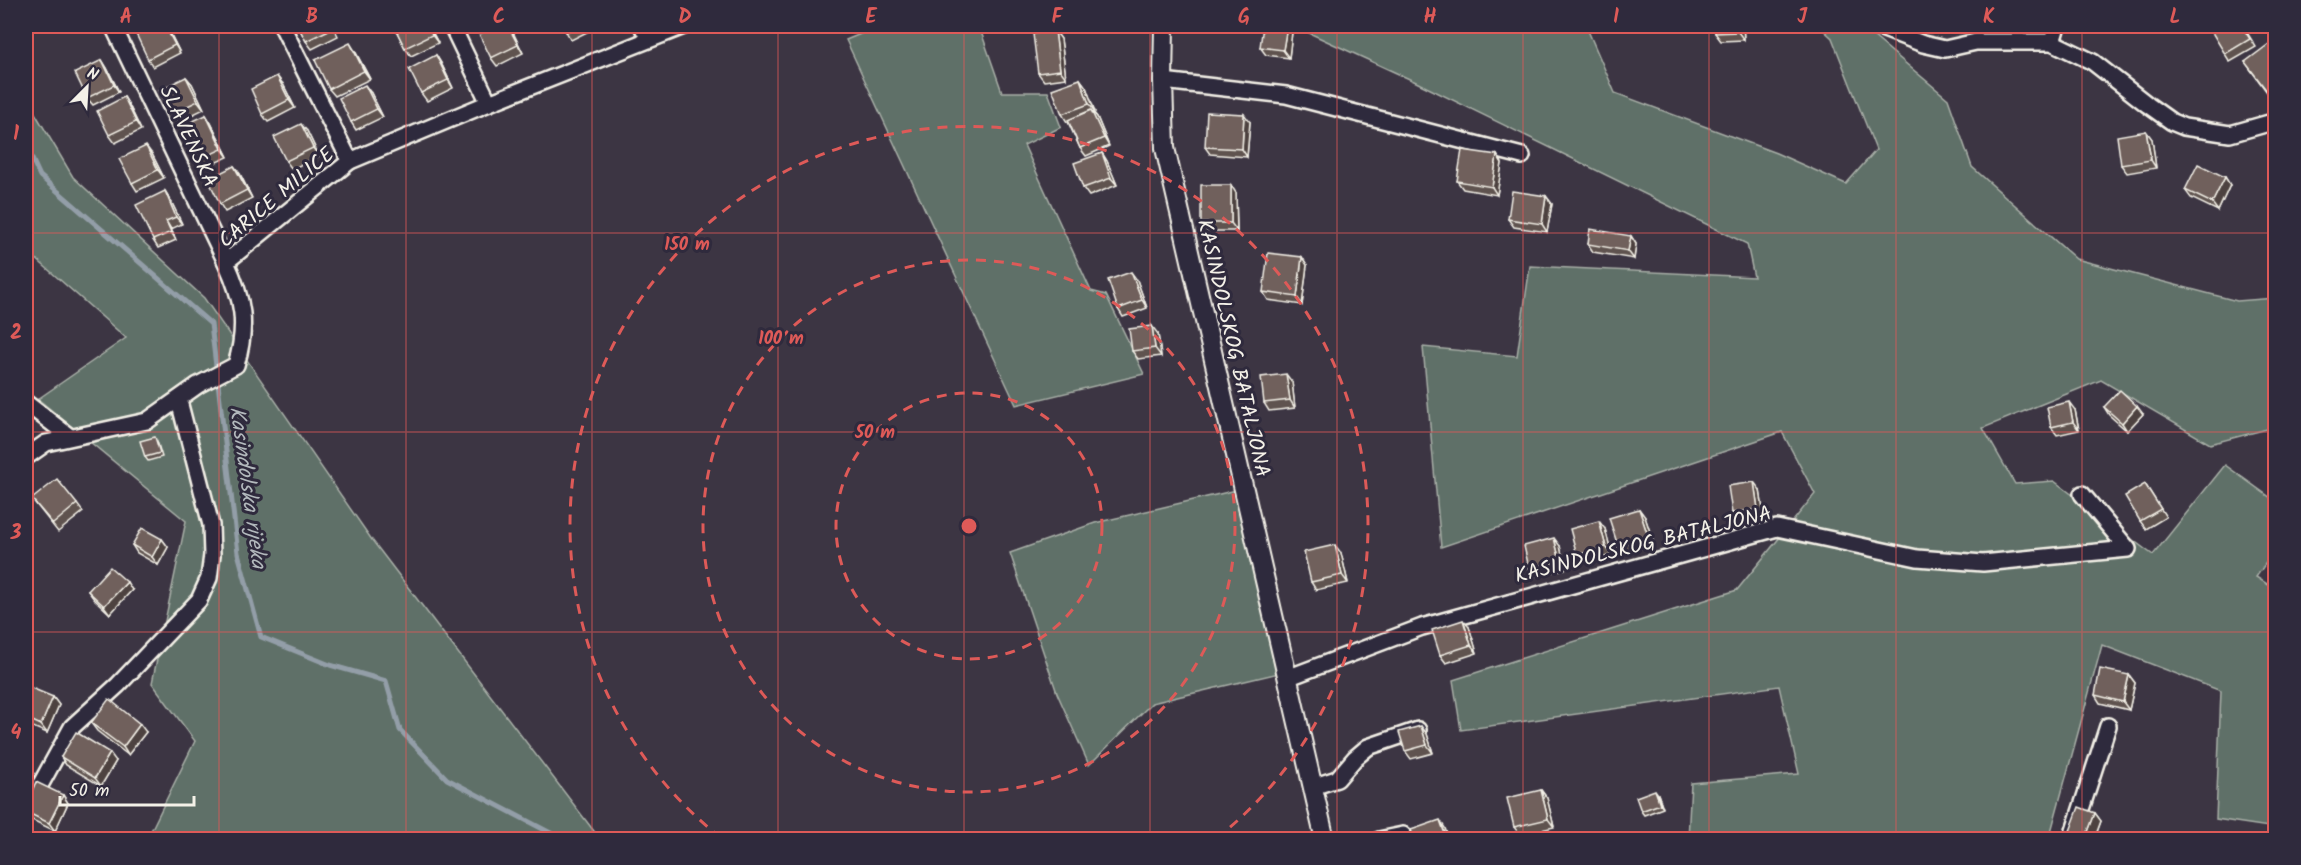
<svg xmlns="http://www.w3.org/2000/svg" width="2301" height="865" font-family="Kalam,sans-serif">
<rect width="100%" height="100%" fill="#3c3543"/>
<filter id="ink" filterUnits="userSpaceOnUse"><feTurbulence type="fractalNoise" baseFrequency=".0167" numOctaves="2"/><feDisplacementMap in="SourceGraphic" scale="12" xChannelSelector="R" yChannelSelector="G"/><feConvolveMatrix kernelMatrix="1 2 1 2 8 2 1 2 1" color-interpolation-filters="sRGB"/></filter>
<g filter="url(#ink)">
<g fill="#5e6f67" stroke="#a9b0a8" stroke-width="1.5">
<polygon points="880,26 979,26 1002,92 1048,92 1061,127 1024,145 1091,291 1106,295 1144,374 1016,405 846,40"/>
<polygon points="1294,26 1586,26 1615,93 1776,153 1846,184 1876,150 1832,38 1819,26 1861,26 1948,99 1972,167 2076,259 2237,301 2275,298 2275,427 2210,444 2101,380 1983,428 2015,484 2054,481 2153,555 2225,465 2275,501 2275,550 2256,577 2275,589 2275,828 2216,819 2221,691 2102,645 2049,839 1688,839 1691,783 1799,774 1779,686 1461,730 1453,680 1737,590 1815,494 1782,432 1441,547 1423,347 1517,356 1530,266 1754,277 1747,244 1416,82"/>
<polygon points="26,98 73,177 204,298 372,540 600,839 147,839 195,741 152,683 186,521 38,399 126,338 26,250"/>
<polygon points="1237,490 1279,673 1152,703 1089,765 1057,693 1010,553 1095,523"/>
</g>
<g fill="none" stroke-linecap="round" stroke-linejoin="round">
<polyline stroke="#939ea8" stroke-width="5" points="26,146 40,176 211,324 238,553 261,637 330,665 386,681 400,730 447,779 564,840"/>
<defs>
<g id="minor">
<polyline points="113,26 226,262"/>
<polyline points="282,26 350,161"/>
<polyline points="452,26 489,103"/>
<polyline points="642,26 649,39"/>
<polyline points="1876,26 1923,44 1945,49 1976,42 2052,42 2093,62 2148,105 2172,122 2184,127 2230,134 2276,121"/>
<polyline points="2052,42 2057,26"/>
<polyline points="1163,81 1286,95 1522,156"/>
<polyline points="26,403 70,437"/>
<path d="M 26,457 L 46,443 L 147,421 L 198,385 L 236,365 C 248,325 243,299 226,262 L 350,161 L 489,103 L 684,26"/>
<polyline points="1287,678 1422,627 1777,528 1917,558 1983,563 2128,549 2082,494"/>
<polyline points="1312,787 1337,779 1355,758 1368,747 1418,730"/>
<polyline points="26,811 72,727 118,685 199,600 209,578 212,555 211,525 179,401"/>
<polyline points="1379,840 1403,835"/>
<polyline points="2071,840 2108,726"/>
</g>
<polyline id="tertiary" points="1164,26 1163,81 1165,148 1325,840"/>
</defs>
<use href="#minor" stroke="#f4f1e8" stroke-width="20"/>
<use href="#tertiary" stroke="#f4f1e8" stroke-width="22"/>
<use href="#minor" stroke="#2f2a3d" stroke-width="15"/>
<use href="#tertiary" stroke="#2f2a3d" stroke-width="18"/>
</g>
<g fill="#5f534f" stroke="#f4f1e8" stroke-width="1.5">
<polygon points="57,26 67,26 59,29"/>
<polygon points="215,26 227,26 218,30"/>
<polygon points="298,26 333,26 338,36 312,49 306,41"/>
<polygon points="394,26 429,26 438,43 411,56 405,48"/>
<polygon points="475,26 483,26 477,28"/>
<polygon points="496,26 509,26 523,53 497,66 491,58"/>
<polygon points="563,26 596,26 597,27 571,40"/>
<polygon points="1080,26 1094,26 1083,31"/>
<polygon points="1715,26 1743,26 1744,40 1721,41 1715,33"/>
<polygon points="2243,26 2256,47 2230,62 2225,54"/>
<polygon points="168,29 180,53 153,67 148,59"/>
<polygon points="1055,31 1061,39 1066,78 1044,81 1038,73"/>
<polygon points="1292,32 1289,58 1266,55 1260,47"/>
<polygon points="355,51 370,79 335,96 329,89"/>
<polygon points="2276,52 2276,97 2272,99 2245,62"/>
<polygon points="436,55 441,63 453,88 427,101 421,93"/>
<polygon points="102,60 107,68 119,92 93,105 87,98"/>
<polygon points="186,77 192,84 204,109 177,122 171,114"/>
<polygon points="1080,79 1086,87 1095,112 1093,112 1097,117 1109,146 1086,156 1080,148 1068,122 1067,122 1062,114"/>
<polygon points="283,84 295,108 268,122 262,114"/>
<polygon points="371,93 383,117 356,130 351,122"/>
<polygon points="124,97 129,105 141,130 115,143 109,135"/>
<polygon points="206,115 211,123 228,157 201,169 196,161"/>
<polygon points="1250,122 1247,157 1210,154 1205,147"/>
<polygon points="307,131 319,156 292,169 286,161"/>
<polygon points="2146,131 2152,139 2156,168 2127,173 2121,165"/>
<polygon points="1102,153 1107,161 1117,185 1089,196 1083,188"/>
<polygon points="152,154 164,178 137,191 132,183"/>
<polygon points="1497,155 1502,163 1497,195 1463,189 1457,181"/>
<polygon points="234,166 240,174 252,198 225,212 220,204"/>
<polygon points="2225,177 2230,185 2218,211 2191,198 2185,190"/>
<polygon points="165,191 170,199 182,224 171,229 176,240 158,248 153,240"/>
<polygon points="1236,193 1237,231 1207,231 1201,223"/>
<polygon points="1546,196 1552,204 1547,232 1514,227 1508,219"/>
<polygon points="1631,236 1636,244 1634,259 1593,252 1588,244"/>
<polygon points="1302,257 1307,265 1302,305 1268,300 1263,292"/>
<polygon points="1137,280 1147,308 1123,317 1118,309"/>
<polygon points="1158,334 1161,356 1138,359 1132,351"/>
<polygon points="1292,382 1295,408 1269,411 1264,403"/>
<polygon points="2104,407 2143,414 2127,431 2109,415"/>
<polygon points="2075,410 2079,430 2057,435 2051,427"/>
<polygon points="157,441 162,457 148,461 145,457"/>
<polygon points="2145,484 2166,517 2146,529 2140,521"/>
<polygon points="1760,490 1764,517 1738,521 1732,513"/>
<polygon points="32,499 77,504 83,512 58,532"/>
<polygon points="1639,509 1645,517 1654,544 1623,554 1618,546"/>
<polygon points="1605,529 1612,555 1583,563 1577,555"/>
<polygon points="162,539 168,547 158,565 137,553 132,545"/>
<polygon points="1560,546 1565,569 1535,576 1529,568"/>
<polygon points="1341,553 1348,583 1316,590 1311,582"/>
<polygon points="132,590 110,614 94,599 88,591"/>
<polygon points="1469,627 1477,653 1446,663 1440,655"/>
<polygon points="2129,675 2135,683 2129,710 2100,703 2095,695"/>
<polygon points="26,696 53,697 59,705 47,733 26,724"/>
<polygon points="91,723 146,732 128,755 97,731"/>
<polygon points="1427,734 1433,753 1411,759 1405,751"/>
<polygon points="61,757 116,761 101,786 66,765"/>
<polygon points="1541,790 1547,798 1554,827 1520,835 1514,827"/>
<polygon points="1658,794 1663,808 1644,815 1641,811"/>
<polygon points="63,795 68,803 55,831 28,818 26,814 26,804"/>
<polygon points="2095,813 2101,821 2094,840 2078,840 2076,839 2070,831"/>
</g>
<g fill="#4e4340" stroke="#f4f1e8" stroke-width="1.5">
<polygon points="165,26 168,29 180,53 175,45"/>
<polygon points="428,26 429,26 438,43 432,35"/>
<polygon points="508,26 511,28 523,53 518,45"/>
<polygon points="1287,26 1292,32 1289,58 1283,50"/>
<polygon points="1738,26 1743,26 1744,40 1738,32"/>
<polygon points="1055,31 1061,39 1066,78 1060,70"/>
<polygon points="350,43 355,51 370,79 364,71"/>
<polygon points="436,55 441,63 453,88 448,80"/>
<polygon points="102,60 107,68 119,92 114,85"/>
<polygon points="277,76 283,84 295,108 289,100"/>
<polygon points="186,77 192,84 204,109 198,101"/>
<polygon points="1080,79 1086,87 1095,112 1089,104"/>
<polygon points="365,85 371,93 383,117 377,109"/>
<polygon points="124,97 129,105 141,130 136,122"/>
<polygon points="1091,110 1097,117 1109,146 1104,138"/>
<polygon points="1244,114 1250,122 1247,157 1242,149"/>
<polygon points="206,115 211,123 228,157 222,149"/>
<polygon points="301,124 307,131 319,156 313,148"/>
<polygon points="2146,131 2152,139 2156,168 2151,160"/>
<polygon points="146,146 152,154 164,178 158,170"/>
<polygon points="1102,153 1107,161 1117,185 1111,178"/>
<polygon points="1497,155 1502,163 1497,195 1492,187"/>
<polygon points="234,166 240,174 252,198 247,190"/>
<polygon points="2225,177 2230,185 2218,211 2212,203"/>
<polygon points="1231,185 1236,193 1237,231 1231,223"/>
<polygon points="165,191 170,199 182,224 176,217"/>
<polygon points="1546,196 1552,204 1547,232 1542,224"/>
<polygon points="166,221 171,229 176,240 171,232"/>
<polygon points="1631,236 1636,244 1634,259 1628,251"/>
<polygon points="1302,257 1307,265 1302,305 1297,297"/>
<polygon points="1131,272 1137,280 1147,308 1142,300"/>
<polygon points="1152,326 1158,334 1161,356 1155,348"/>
<polygon points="1286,374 1292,382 1295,408 1290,400"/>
<polygon points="2069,402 2075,410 2079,430 2073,422"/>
<polygon points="2137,406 2143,414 2127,431 2122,423"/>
<polygon points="1754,482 1760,490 1764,517 1758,509"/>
<polygon points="1639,509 1645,517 1654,544 1648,536"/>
<polygon points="1599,521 1605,529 1612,555 1606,547"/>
<polygon points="1554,538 1560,546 1565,569 1560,561"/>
<polygon points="162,539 168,547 158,565 152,557"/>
<polygon points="1335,545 1341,553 1348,583 1342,575"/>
<polygon points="127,582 132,590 110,614 104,606"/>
<polygon points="1463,620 1469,627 1477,653 1471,645"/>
<polygon points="2129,675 2135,683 2129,710 2123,702"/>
<polygon points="53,697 59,705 47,733 41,725"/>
<polygon points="140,724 146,732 128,755 123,747"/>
<polygon points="1421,726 1427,734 1433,753 1427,745"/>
<polygon points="110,753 116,761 101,786 95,778"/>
<polygon points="1541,790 1547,798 1554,827 1548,819"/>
<polygon points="1655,790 1658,794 1663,808 1660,804"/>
<polygon points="63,795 68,803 55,831 49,823"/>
<polygon points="2095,813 2101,821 2094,840 2088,840 2086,837"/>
<polygon points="1440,820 1445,828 1449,840 1447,840"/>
</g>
<g fill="#6f605c" stroke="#f4f1e8" stroke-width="1.5">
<polygon points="154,26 165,26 175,45 148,59 136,34"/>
<polygon points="298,26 331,26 333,28 306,41"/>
<polygon points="394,26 428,26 432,35 405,48"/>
<polygon points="496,26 508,26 518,45 491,58 479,34"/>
<polygon points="563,26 579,26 566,32"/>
<polygon points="1263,26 1287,26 1283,50 1260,47"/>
<polygon points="1715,26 1738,26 1738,32 1715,33"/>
<polygon points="2216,26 2242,26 2250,39 2225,54 2210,29"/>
<polygon points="1055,31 1060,70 1038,73 1033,34"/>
<polygon points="350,43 364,71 329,89 315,60"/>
<polygon points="2269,44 2276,52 2276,85 2267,91 2245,62"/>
<polygon points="436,55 448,80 421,93 409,69"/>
<polygon points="102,60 114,85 87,98 75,73"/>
<polygon points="277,76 289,100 262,114 251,89"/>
<polygon points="186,77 198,101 171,114 159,90"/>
<polygon points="1080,79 1089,104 1062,114 1052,89"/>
<polygon points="365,85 377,109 351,122 339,98"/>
<polygon points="124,97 136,122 109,135 97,111"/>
<polygon points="1091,110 1104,138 1080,148 1068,120"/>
<polygon points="1207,112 1244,114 1242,149 1205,147"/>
<polygon points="206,115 222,149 196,161 180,127"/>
<polygon points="301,124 313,148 286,161 274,137"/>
<polygon points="2146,131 2151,160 2121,165 2117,136"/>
<polygon points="146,146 158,170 132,183 119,159"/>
<polygon points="1462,150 1497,155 1492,187 1457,181"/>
<polygon points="1102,153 1111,178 1083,188 1074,163"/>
<polygon points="2198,164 2225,177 2212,203 2185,190"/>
<polygon points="234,166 247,190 220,204 208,179"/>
<rect x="1201" y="185" width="30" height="38"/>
<polygon points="165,191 176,217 166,221 171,232 153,240 136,205"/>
<polygon points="1512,191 1546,196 1542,224 1508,219"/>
<polygon points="1590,229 1631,236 1628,251 1588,244"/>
<polygon points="1268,253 1302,257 1297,297 1263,292"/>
<polygon points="1131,272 1142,300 1118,309 1108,280"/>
<polygon points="1152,326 1155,348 1132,351 1129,329"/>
<polygon points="1286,374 1290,400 1264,403 1261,377"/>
<polygon points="2120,390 2137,406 2122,423 2104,407"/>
<polygon points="2069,402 2073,422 2051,427 2047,407"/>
<polygon points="155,437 160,453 145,457 140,441"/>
<polygon points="57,479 77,504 53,524 32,499"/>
<polygon points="1754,482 1758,509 1732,513 1728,486"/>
<polygon points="2145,484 2161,509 2140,521 2125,496"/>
<polygon points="1639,509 1648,536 1618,546 1609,518"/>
<polygon points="1599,521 1606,547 1577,555 1570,529"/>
<polygon points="142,528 162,539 152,557 132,545"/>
<polygon points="1554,538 1560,561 1529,568 1524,546"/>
<polygon points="1335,545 1342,575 1311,582 1304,552"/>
<polygon points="110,567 127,582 104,606 88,591"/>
<polygon points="1463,620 1471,645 1440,655 1432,630"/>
<polygon points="2100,669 2129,675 2123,702 2095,695"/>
<polygon points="29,687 53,697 41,725 26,718 26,696"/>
<polygon points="109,699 140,724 123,747 91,723"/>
<polygon points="1421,726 1427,745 1405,751 1399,732"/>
<polygon points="76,732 110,753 95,778 61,757"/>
<polygon points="36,782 63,795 49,823 26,812 26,804"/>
<polygon points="1541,790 1548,819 1514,827 1507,798"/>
<polygon points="1655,790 1660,804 1641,811 1636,797"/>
<polygon points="2079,807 2095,813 2086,837 2070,831"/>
<polygon points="1440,820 1447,840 1415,840 1411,830"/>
<polygon points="2127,835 2143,839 2143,840 2126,840"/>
</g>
</g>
<path fill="none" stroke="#de5a58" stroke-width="1.5" stroke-opacity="0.55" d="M 219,26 L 219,840M 406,26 L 406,840M 592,26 L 592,840M 778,26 L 778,840M 964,26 L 964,840M 1150,26 L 1150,840M 1337,26 L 1337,840M 1523,26 L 1523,840M 1709,26 L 1709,840M 1896,26 L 1896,840M 2082,26 L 2082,840M 26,233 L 2276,233M 26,432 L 2276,432M 26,632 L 2276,632"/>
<g fill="none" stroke="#de5a58" stroke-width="3" stroke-dasharray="10 8">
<circle cx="969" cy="526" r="133"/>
<circle cx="969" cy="526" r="266"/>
<path d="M721 838A399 399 0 1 1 1217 838"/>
</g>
<g text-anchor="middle" stroke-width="6" stroke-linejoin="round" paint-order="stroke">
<g font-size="21" fill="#f4f1e8" stroke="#2f2a3d">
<text transform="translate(189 136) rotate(65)" y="7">SLAVENSKA</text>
<text transform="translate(276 197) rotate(-40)" y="7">CARICE MILICE</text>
<text transform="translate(1234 348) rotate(77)" y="7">KASINDOLSKOG BATALJONA</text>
<text transform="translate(1643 544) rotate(-14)" y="7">KASINDOLSKOG BATALJONA</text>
</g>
<g font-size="22" font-style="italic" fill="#b3b9bd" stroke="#2f2a3d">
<text transform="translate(249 487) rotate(82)" y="8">Kasindolska rijeka</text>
</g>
</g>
<circle cx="969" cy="526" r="9" fill="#de5a58" stroke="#2f2a3d" stroke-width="3"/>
<g font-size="18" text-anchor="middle" font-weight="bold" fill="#de5a58" stroke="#2f2a3d" stroke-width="6" stroke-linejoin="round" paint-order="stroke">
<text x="687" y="250">150 m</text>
<text x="781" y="344">100 m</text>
<text x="875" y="438">50 m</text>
</g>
<rect width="2301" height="865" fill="none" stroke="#2f2a3d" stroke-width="66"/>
<g transform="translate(87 87) rotate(24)" stroke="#2f2a3d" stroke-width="4.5" paint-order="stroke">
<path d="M0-4.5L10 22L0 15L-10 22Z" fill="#f4f1e8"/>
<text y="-9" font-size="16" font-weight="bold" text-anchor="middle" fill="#f4f1e8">N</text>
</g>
<path d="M60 796v9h134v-9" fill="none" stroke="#f4f1e8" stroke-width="3"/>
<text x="69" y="796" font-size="18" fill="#f4f1e8" stroke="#2f2a3d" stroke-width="4.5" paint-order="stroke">50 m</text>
<rect x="33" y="33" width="2235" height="799" fill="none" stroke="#de5a58" stroke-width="2"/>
<g font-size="20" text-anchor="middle" font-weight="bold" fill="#de5a58">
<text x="126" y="23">A</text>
<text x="312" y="23">B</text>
<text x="499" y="23">C</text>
<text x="685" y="23">D</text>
<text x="871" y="23">E</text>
<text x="1057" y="23">F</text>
<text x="1244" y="23">G</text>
<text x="1430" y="23">H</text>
<text x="1616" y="23">I</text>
<text x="1802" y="23">J</text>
<text x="1989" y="23">K</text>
<text x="2175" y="23">L</text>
<text x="16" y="140">1</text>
<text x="16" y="339">2</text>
<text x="16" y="539">3</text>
<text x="16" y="739">4</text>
</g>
</svg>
